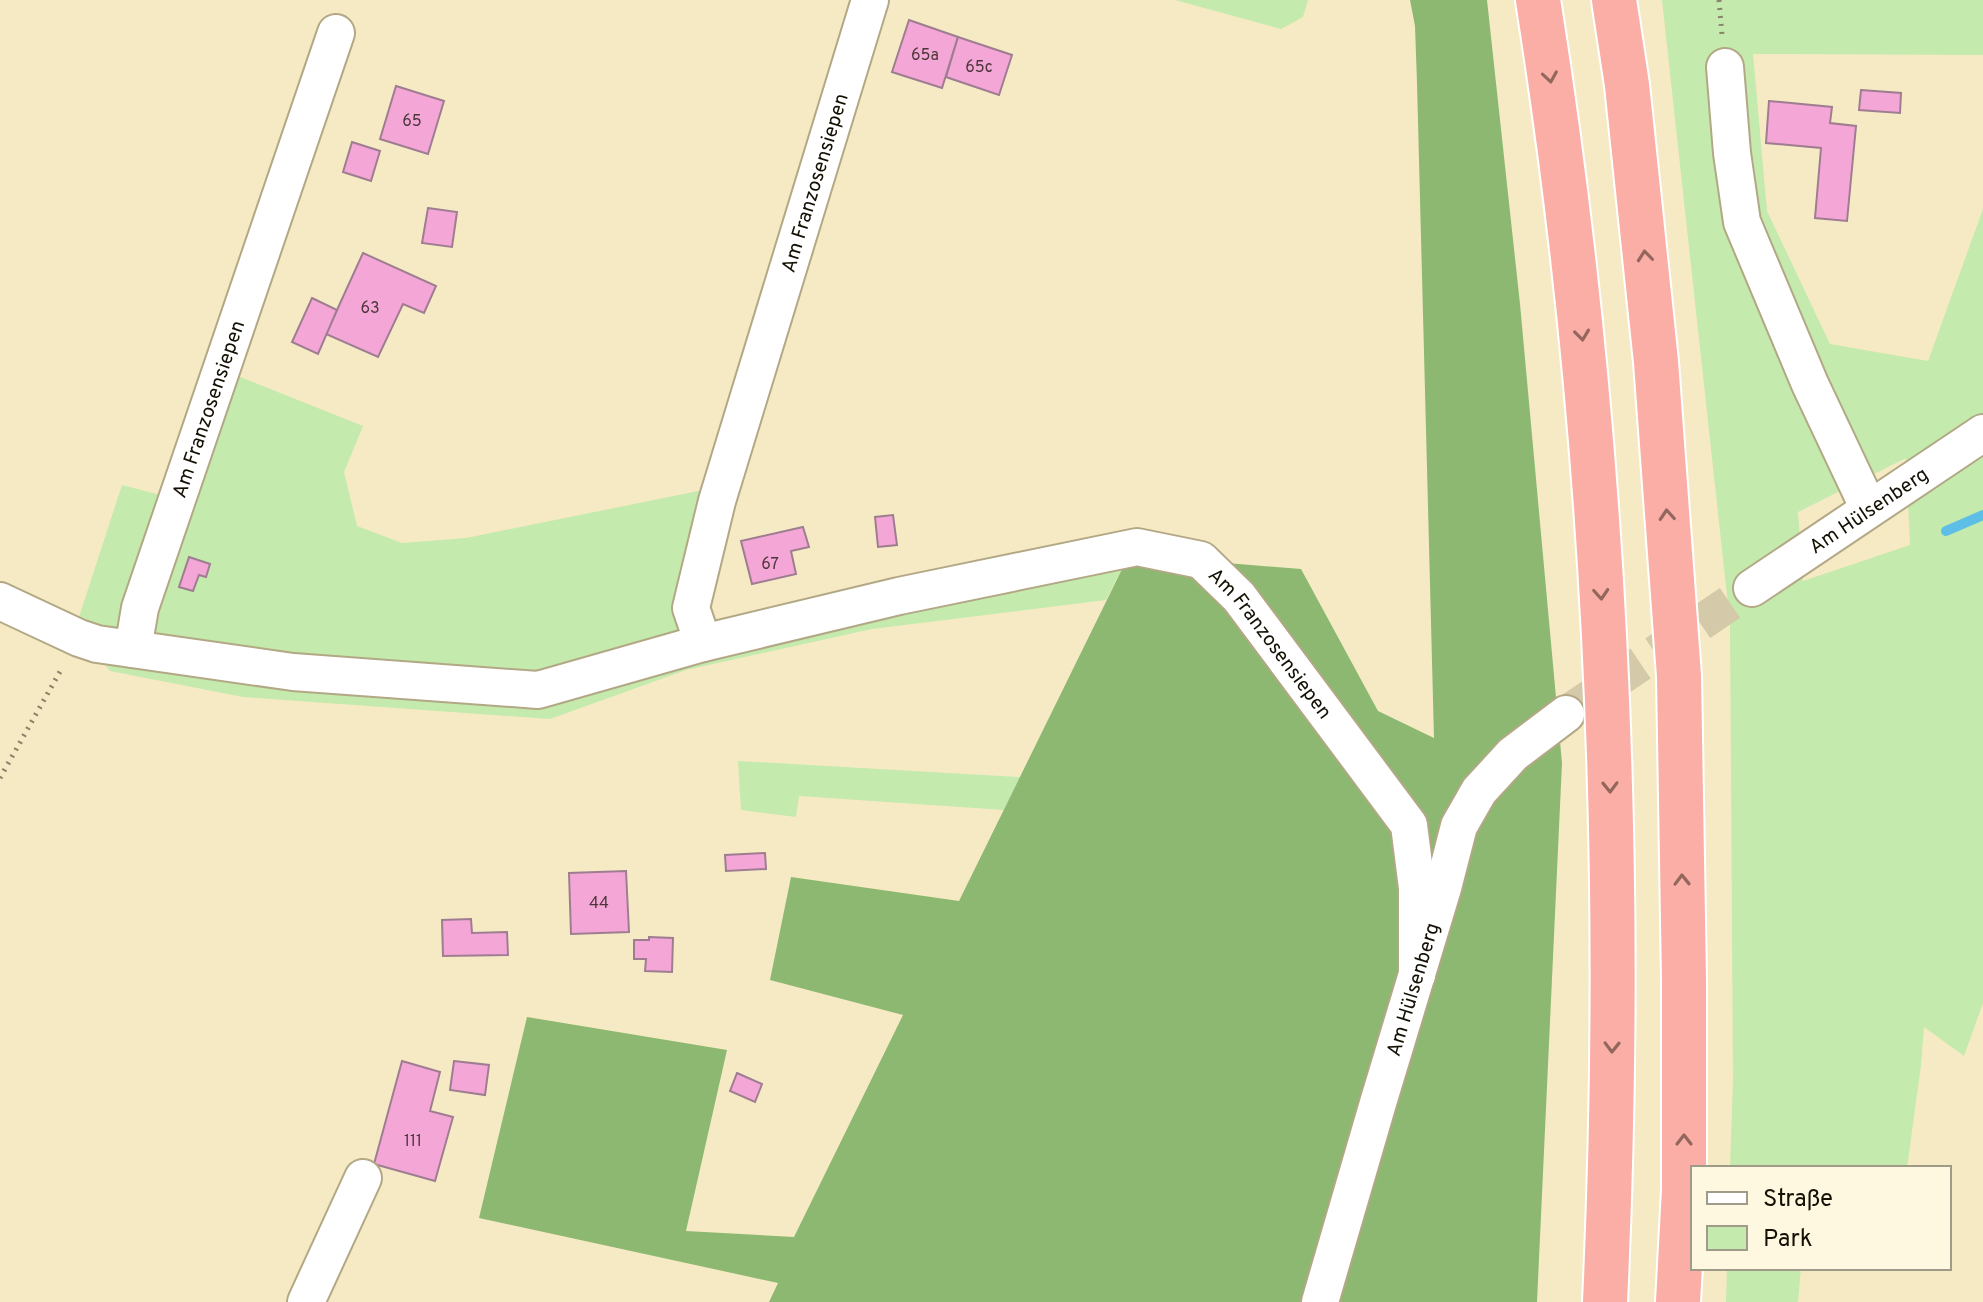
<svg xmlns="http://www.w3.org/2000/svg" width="1983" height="1302" font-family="Overpass,sans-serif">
<rect width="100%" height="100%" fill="#f6eac5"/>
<g fill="#c4eaad" fill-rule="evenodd">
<polygon points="1175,0 1308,0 1303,17 1281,29"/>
<path d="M 1662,0 L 1983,0 L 1983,55 L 1753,54 L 1767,211 L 1830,344 L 1928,361 L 1983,209 L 1983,1003 L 1964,1056 L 1924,1027 L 1921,1065 L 1907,1168 L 1730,1168 L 1733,1080 L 1730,623 ZM 1906,458 L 1910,545 L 1803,581 L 1798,512 Z"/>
<polygon points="233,374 363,426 344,472 357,526 402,543 466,538 723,486 703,643 1129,555 1106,600 872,629 686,670 550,719 243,697 110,671 76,626 122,485 172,498"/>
<polygon points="738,761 1020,777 1004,810 799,796 796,817 741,810"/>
<polygon points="1727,1268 1801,1268 1798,1302 1726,1302"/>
</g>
<polygon fill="#8db871" points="1410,0 1487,0 1520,304 1562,763 1537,1302 769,1302 778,1283 479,1218 527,1017 727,1050 686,1231 794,1237 903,1015 770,980 791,877 959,901 1129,555 1301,569 1378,711 1434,738 1417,83 1415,26"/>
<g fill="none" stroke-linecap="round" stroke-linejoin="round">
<polyline stroke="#5dbee6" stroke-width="10" points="1946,531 1983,515"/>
</g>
<g fill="#f4a7d7" stroke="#9f7d91" stroke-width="2">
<polygon points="909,20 958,37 942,88 892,72"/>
<polygon points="958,37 1012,55 999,95 946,77"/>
<polygon points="396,86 444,101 428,154 380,139"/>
<polygon points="1861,90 1901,93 1900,113 1859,110"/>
<polygon points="1769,101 1832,107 1830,123 1856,126 1847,221 1815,218 1821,148 1766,143"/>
<polygon points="352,142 380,151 371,181 343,172"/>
<polygon points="428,208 457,212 452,247 422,243"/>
<polygon points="363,253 436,286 424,313 403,304 378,357 326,334"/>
<polygon points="312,298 337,310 318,354 292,342"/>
<polygon points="893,515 897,545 878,547 875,517"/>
<polygon points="803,527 809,547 791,551 796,574 752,584 741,541"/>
<polygon points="189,557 210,564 206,577 199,575 193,591 179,587"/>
<polygon points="765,853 766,869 726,871 725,855"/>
<polygon points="626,871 629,932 571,934 569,873"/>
<polygon points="471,919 472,933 507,932 508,955 443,956 442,920"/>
<polygon points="649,937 673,938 672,972 645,971 646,959 634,959 634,940 649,940"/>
<polygon points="402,1061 440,1072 430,1111 453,1117 435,1181 374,1164"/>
<polygon points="454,1061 489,1065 485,1095 450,1090"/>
<polygon points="737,1073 762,1084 755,1102 730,1091"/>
</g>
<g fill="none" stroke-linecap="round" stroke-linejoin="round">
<polyline stroke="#d4c9a8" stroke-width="36" stroke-dasharray="36 18" stroke-linecap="butt" points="1566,714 1752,588"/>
<defs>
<g id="minor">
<polyline points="1725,67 1732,153 1742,222 1810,384 1869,509"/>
<path id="s1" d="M 1752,588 L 1983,433"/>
<path id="s2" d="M 0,601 L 79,638 L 97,644 L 293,672 L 538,690 L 703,643 L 899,596 L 1137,547 L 1201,560 L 1239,597 L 1409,825 L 1417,888 L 1417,975"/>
<path id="s3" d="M 703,643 L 691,608 L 717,501 L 870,0"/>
<path id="s4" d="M 133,649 L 140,608 L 336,33"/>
<polyline points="306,1302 363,1178"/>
<path id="s5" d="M 1320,1302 L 1378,1103 L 1443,888 L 1459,826 L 1479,791 L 1513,754 L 1566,714"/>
</g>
<g id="highway">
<path d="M 1538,0 C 1606,428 1625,869 1605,1302"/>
<polyline points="1614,0 1627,85 1656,362 1679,676 1684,980 1684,1190 1678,1302"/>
</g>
</defs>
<use href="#minor" stroke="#b3a885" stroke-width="40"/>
<use href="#highway" stroke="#fff" stroke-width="48"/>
<g stroke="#8a8269" stroke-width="5" stroke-dasharray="2 6" stroke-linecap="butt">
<polyline points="1719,0 1722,35"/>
<polyline points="0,778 62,668"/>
</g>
<use href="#minor" stroke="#fff" stroke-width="36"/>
<use href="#highway" stroke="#fbaea6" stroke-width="44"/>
</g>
<defs><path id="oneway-chevron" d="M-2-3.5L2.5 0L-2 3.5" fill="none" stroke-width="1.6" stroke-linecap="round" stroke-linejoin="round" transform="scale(2)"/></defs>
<g stroke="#93675d">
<use href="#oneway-chevron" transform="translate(1550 77) rotate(81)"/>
<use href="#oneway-chevron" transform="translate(1645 256) rotate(-96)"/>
<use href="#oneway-chevron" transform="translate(1582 335) rotate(83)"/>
<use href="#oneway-chevron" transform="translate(1667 515) rotate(-94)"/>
<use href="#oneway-chevron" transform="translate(1601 594) rotate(86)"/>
<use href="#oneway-chevron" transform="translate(1610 787) rotate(89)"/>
<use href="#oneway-chevron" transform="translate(1682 880) rotate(-91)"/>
<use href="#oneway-chevron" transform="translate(1612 1047) rotate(91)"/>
<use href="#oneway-chevron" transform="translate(1684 1140) rotate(-90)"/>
</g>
<g text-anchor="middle" stroke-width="6" stroke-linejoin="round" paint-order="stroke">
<g font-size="16" fill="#4c3639">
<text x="925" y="60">65a</text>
<text x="979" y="72">65c</text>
<text x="412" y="126">65</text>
<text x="370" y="313">63</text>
<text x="770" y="569">67</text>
<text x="599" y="908">44</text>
<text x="413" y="1146">111</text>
</g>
<g font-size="20" fill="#141004" stroke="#fef8e1">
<text dy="7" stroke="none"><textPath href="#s3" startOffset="480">Am Franzosensiepen</textPath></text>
<text dy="7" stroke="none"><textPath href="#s4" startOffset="252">Am Franzosensiepen</textPath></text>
<text dy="7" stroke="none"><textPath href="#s1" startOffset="140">Am Hülsenberg</textPath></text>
<text dy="7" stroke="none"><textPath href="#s2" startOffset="1340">Am Franzosensiepen</textPath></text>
<text dy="7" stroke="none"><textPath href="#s5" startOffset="326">Am Hülsenberg</textPath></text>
</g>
</g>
<rect x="1691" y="1166" width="260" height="104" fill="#fef8e1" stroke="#a09b89" stroke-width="2"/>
<rect x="1707" y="1192" width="40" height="12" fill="#ffffff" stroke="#a09b89" stroke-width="2"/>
<text x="1763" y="1206" font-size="24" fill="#141004">Straße</text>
<rect x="1707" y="1226" width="40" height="24" fill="#c4eaad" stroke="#a09b89" stroke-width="2"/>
<text x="1763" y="1246" font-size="24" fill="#141004">Park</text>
</svg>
